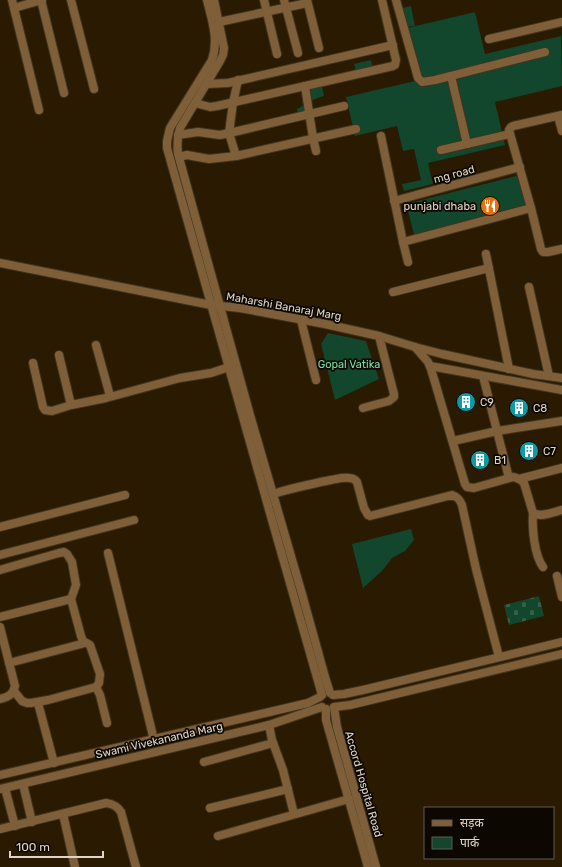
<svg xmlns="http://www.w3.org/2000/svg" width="562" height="867" font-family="Rubik,'Noto Sans Devanagari',sans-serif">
<defs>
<pattern id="cemetery-stones" width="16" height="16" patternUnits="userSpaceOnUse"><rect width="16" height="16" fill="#12462d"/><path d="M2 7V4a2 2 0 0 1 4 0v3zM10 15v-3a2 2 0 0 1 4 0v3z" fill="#34604a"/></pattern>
</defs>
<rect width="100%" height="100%" fill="#291a01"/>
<polygon fill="url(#cemetery-stones)" points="539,596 544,616 509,625 504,605"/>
<g fill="#12462d">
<polygon points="411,6 415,26 406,27 402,8"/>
<polygon points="475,12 485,54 561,36 562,86 495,102 505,145 428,163 433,184 404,191 402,184 421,180 414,149 403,151 397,126 355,136 346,97 415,81 403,29"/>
<polygon points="371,60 374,71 357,75 354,64"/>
<polygon points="322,86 324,96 306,102 315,113 316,117 304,120 298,115 297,109 304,105 302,90"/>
<polygon points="520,175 528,208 415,238 406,204"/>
<polygon points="328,333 366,341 379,379 335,400 321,344"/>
<polygon points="411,529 414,540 405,551 392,558 382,571 363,588 352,544"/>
</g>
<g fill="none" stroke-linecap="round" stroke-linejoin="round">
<defs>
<g id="minor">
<polyline points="12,0 39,110"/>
<polyline points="41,0 64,93"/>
<polyline points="71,0 94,89"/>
<polyline points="264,0 277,54"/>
<polyline points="284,0 298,53"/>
<polyline points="307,0 319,48"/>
<polyline points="396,0 418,78 422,82 435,80 545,52"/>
<polyline points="14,8 42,0"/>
<polyline points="219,22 307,3"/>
<polyline points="489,39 562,22"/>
<polyline points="451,76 467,144"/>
<polyline points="207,84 228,83 393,45"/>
<polyline points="305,86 313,138 316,151"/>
<polyline points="195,103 210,107 217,106 393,66 395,65 396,60 382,0"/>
<polyline points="562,115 513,126 511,127 509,130 531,208 541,249 543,252 548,252 562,249"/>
<polyline points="558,116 562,131"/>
<polyline points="178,135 198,132 220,135 238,131 344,106"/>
<polyline points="381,136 403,242 408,262"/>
<polyline points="441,150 510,134"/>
<polyline points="236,156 229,133 233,103 238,80"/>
<polyline points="179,157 187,155 209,159 236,156 356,129"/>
<polyline points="394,201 520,167"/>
<polyline points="403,242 531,208"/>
<polyline points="486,254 509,369"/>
<polyline points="0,263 211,305 240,308 325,324 379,336 415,347 442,354 533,374 562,378"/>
<polyline points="529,287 549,376"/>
<polyline points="393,292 489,268"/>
<polyline points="301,320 316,380"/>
<polyline points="96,345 110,396"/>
<path d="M 415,347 L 428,362 L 431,369 L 465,484 L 467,487 L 474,488 L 513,477 C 518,478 521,479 524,483 L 533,513 C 541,518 553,512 562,510"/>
<polyline points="59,355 71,405"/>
<polyline points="33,363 43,407 45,410 52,411 71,405 106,398 180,378 211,373 229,367"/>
<polyline points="430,366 562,390"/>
<polyline points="483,376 509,478"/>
<polyline points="363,408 389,401 394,397 394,394 379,336"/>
<polyline points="453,441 497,431 562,421"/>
<polyline points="519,479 562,468"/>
<path d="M 273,494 C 292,488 311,484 331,480 C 337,479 343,477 349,478 C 353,478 355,479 357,482 L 364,508 L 368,515 L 370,516 L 452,495 C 458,497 460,500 462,505 L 476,569 L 499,657"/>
<path d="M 533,513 C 532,527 534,555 543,567"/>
<polyline points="0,527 125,495"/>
<polyline points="108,553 154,740"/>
<polyline points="0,555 134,520"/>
<polyline points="0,570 59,553 64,552 67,554 72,562 76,585 71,599 81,636 83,641 90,645 100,674 99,683 96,687 48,700 31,703 27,703 22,701 14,691"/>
<polyline points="557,576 562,597"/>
<polyline points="0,617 71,599"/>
<path d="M 0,627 L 15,686 C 13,695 8,697 0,699"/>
<polyline points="9,663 85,643"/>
<polyline points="96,687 100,695 107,723"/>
<polyline points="38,703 54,763"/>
<polyline points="269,725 272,740 283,770 294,814"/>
<polyline points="204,762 273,743"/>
<polyline points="23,784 32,822"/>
<polyline points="5,788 15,826"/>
<polyline points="210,808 288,789"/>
<polyline points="63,814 75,867"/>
<path d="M 0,829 L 106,803 C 113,804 117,806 121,812 L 136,867"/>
<polyline points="218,836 349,799"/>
</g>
<g id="tertiary">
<path d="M 207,0 C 212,20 219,40 212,60 L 170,128 L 167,141 L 167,148 L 268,506 L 322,695"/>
<path d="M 214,0 L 224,48 L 223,55 L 220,61 L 180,128 C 177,137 177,145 178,154 L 250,415 L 302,594 L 325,677 L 330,693"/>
<polyline points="333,695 344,694 363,690 562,642"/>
<polyline points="326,709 326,720 368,867"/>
<polyline points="0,775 308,703 320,697"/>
<polyline points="0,789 269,725 322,707"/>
<polyline points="376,867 337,727 334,707 350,705 562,654"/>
</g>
</defs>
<use href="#minor" stroke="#43341d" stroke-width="10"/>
<use href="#tertiary" stroke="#43341d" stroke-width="10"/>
<use href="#minor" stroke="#7e5f39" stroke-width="8"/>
<use href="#tertiary" stroke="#7e5f39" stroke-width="8"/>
</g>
<defs>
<symbol id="restaurant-disc" viewBox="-11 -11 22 22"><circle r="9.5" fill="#e8710a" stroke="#0c0701"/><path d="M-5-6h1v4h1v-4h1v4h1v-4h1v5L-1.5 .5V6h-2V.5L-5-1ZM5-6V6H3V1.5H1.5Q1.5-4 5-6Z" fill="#fff"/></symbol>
<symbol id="building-disc" viewBox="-11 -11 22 22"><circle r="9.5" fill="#0f9aa8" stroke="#0c0701"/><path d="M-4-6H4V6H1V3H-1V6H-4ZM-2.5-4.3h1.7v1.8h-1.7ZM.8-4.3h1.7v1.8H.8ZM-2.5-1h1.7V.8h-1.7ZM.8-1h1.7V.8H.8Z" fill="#fff"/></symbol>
</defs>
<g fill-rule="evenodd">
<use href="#restaurant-disc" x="479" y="195" width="22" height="22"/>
<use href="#building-disc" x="455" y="391" width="22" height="22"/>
<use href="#building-disc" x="508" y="397" width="22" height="22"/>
<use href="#building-disc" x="518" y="440" width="22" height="22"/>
<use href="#building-disc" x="469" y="449" width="22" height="22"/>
</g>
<g text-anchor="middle" stroke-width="3.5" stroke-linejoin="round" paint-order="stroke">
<g font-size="11" fill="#e0d6c7" stroke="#0c0701">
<text transform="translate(454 174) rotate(-15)" y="4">mg road</text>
<text transform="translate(284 306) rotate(10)" y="4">Maharshi Banaraj Marg</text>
<text transform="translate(159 740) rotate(-13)" y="4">Swami Vivekananda Marg</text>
<text transform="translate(364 784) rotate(74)" y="4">Accord Hospital Road</text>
</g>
<g font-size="11" fill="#e0d6c7" stroke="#0c0701" text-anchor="start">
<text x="476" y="210" text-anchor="end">punjabi dhaba</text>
<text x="480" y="406">C9</text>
<text x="533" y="412">C8</text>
<text x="543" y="455">C7</text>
<text x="494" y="464">B1</text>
</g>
<g font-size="11" fill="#7edda8" stroke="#0c0701">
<text x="349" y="368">Gopal Vatika</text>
</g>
</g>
<rect x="424" y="807" width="130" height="52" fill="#0c0701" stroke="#615a50"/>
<rect x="432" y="820" width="20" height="6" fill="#7e5f39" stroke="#615a50"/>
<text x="460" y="827" font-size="12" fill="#e0d6c7">सड़क</text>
<rect x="432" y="837" width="20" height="12" fill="#12462d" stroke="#615a50"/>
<text x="460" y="847" font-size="12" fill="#e0d6c7">पार्क</text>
<path d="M10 851v6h93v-6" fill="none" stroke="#e0d6c7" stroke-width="2"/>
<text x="16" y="851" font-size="12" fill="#e0d6c7" stroke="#0c0701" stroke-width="3" paint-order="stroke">100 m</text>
</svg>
